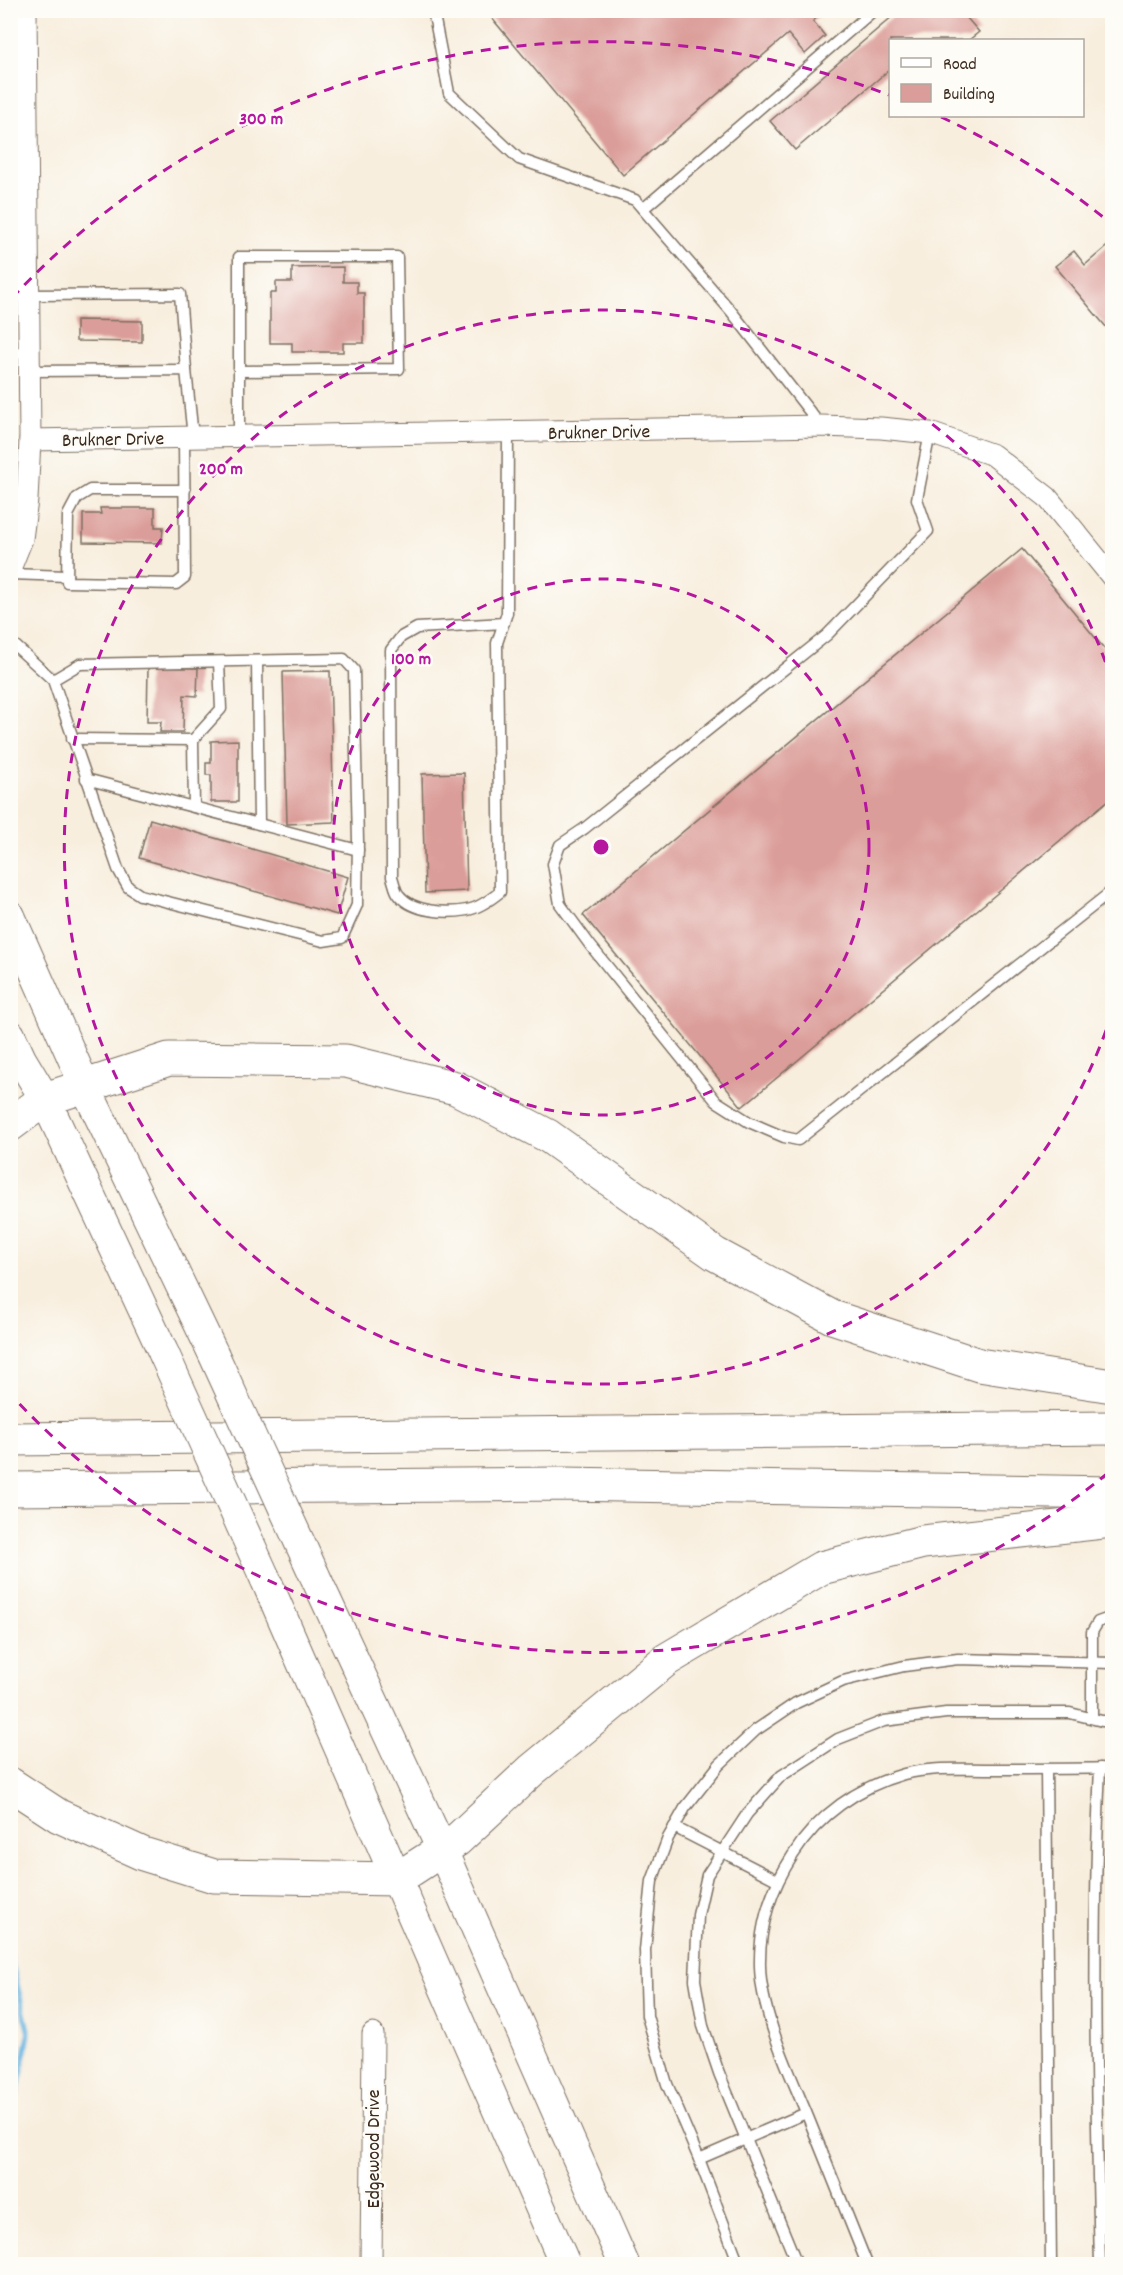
<svg xmlns="http://www.w3.org/2000/svg" width="1123" height="2275" font-family="Dekko,sans-serif">
<rect width="100%" height="100%" fill="#fdfcf7"/>
<filter id="ink" filterUnits="userSpaceOnUse"><feTurbulence type="fractalNoise" baseFrequency=".0167" numOctaves="2"/><feDisplacementMap in="SourceGraphic" scale="12" xChannelSelector="R" yChannelSelector="G"/><feConvolveMatrix kernelMatrix="1 2 1 2 8 2 1 2 1" color-interpolation-filters="sRGB"/></filter>
<filter id="wash" filterUnits="userSpaceOnUse"><feTurbulence type="fractalNoise" baseFrequency=".008" numOctaves="4" result="noise"/><feDisplacementMap in="SourceGraphic" scale="24" xChannelSelector="R" yChannelSelector="G"/><feGaussianBlur stdDeviation="1.35" result="paint"/><feColorMatrix in="noise" values="0 0 0 0 0 0 0 0 0 0 0 0 0 0 0 0 0 1.4 0 .05"/><feComposite in="paint" operator="in"/></filter>
<g filter="url(#wash)">
<rect width="100%" height="100%" fill="#f8eede"/>
<g fill="none" stroke-linecap="round" stroke-linejoin="round">
<polyline stroke="#68b5e1" stroke-width="5" points="10,1956 29,2034 17,2094 10,2109"/>
</g>
<g id="blocks">
<g fill="#db9d99">
<polygon points="485,10 826,10 813,21 825,36 805,54 788,34 623,175"/>
<polygon points="900,10 960,10 979,32 969,40 890,40 890,69 795,150 770,121"/>
<polygon points="1112,242 1112,334 1055,266 1074,251 1085,265"/>
<polygon points="343,267 343,282 357,282 357,293 364,293 364,343 343,343 343,352 292,352 292,343 270,343 270,293 276,293 276,282 292,282 292,268"/>
<polygon points="76,320 142,321 142,342 76,341"/>
<polygon points="100,508 155,508 155,527 163,527 162,543 83,542 83,514 101,514"/>
<polygon points="1022,549 1112,658 1112,797 742,1107 583,915"/>
<polygon points="148,667 198,668 197,696 184,695 183,732 160,732 161,722 147,722"/>
<polygon points="330,671 334,822 287,824 283,672"/>
<polygon points="238,740 238,802 211,802 211,775 206,775 206,763 211,763 211,741"/>
<polygon points="464,773 467,891 425,893 422,774"/>
<polygon points="150,819 348,877 337,915 139,858"/>
</g>
</g>
</g>
<g filter="url(#ink)">
<use href="#blocks" fill-opacity="0" stroke="#7d6f61" stroke-width="1.5"/>
<g fill="none" stroke-linecap="round" stroke-linejoin="round">
<defs>
<g id="service">
<polyline points="433,10 449,93 519,159 635,200 731,311 821,426"/>
<polyline points="10,114 28,112"/>
<polyline points="643,209 874,10"/>
<polyline points="29,295 180,294 186,370"/>
<polyline points="10,353 29,354"/>
<polyline points="29,371 186,370 193,437"/>
<polyline points="930,433 917,499 928,531 827,635 585,828 560,845 553,864 560,904 590,945 716,1101 749,1122 784,1137 798,1140 1112,891"/>
<polyline points="239,436 239,257 397,257 399,369 239,371"/>
<polyline points="184,437 185,577 176,584 67,582 68,515 77,498 90,490 185,490"/>
<polyline points="10,574 67,576"/>
<path d="M 504,623 L 417,628 L 401,637 L 391,650 L 392,877 C 394,882 395,891 399,895 C 412,912 447,914 467,910 C 479,908 490,900 500,892 L 497,643 L 507,613 L 508,432"/>
<polyline points="10,641 53,680 118,869 128,887 140,895 323,941 342,938 357,905 358,841 354,670 344,659 80,664 53,680"/>
<polyline points="257,661 259,824"/>
<polyline points="72,739 193,740"/>
<polyline points="86,779 358,850"/>
<polyline points="194,807 193,740 221,709 219,662"/>
<polyline points="1092,1718 1092,1632 1098,1622 1112,1617"/>
<path d="M 1100,1768 C 1092,1933 1096,2099 1100,2264"/>
<polyline points="1046,1769 1051,2264"/>
<polyline points="674,1827 777,1880"/>
<polyline points="699,2159 806,2113"/>
<polyline points="739,2264 699,2159 667,2084 647,2016 645,1950 652,1881 668,1838 685,1808 719,1765 756,1730 796,1703 843,1681 904,1666 958,1659 1112,1663"/>
<polyline points="797,2264 719,2073 703,2026 695,1980 698,1915 707,1875 747,1814 781,1776 838,1739 884,1721 946,1713 1070,1713 1102,1721 1112,1721"/>
<path d="M 867,2264 C 847,2215 828,2166 808,2117 C 790,2073 761,2014 760,1966 C 759,1925 771,1889 793,1855 C 818,1815 858,1787 904,1774 C 930,1767 958,1769 985,1769 C 1028,1769 1070,1769 1112,1768"/>
</g>
<g id="minor">
<polyline points="30,440 821,426 881,428 930,433 993,455 1047,497 1112,577"/>
<polyline points="10,569 22,539 27,500 30,440 26,10"/>
<polyline points="371,2264 373,2034"/>
</g>
<g id="secondary">
<polyline points="10,916 85,1086 213,1353"/>
<polyline points="10,1035 21,1059 45,1099 164,1354"/>
<polyline points="314,1574 442,1850 624,2264"/>
<polyline points="265,1578 565,2264"/>
</g>
<g id="motorway">
<polyline points="10,1125 45,1099 169,1059 346,1061 456,1088 548,1136 715,1254 832,1317 979,1365 1112,1386"/>
<polyline points="10,1439 1112,1428"/>
<polyline points="10,1489 563,1484 1112,1493"/>
<polyline points="10,1784 59,1816 143,1854 214,1876 397,1879 457,1840 532,1770 666,1660 821,1568 923,1542 1112,1521"/>
</g>
</defs>
<use href="#service" stroke="#7d6f61" stroke-width="13"/>
<use href="#minor" stroke="#7d6f61" stroke-width="23"/>
<use href="#secondary" stroke="#7d6f61" stroke-width="32"/>
<use href="#motorway" stroke="#7d6f61" stroke-width="35"/>
<use href="#service" stroke="#fff" stroke-width="10"/>
<use href="#minor" stroke="#fff" stroke-width="21"/>
<use href="#secondary" stroke="#fff" stroke-width="30"/>
<use href="#motorway" stroke="#fff" stroke-width="33"/>
<defs>
<g id="secondary-bridge">
<polyline points="213,1353 314,1574"/>
<polyline points="164,1354 265,1578"/>
</g>
</defs>
<use href="#secondary-bridge" stroke="#7d6f61" stroke-width="32" stroke-linecap="butt"/>
<use href="#secondary-bridge" stroke="#fff" stroke-width="30"/>
</g>
</g>
<g fill="none" stroke="#b5179e" stroke-width="3" stroke-dasharray="10 8">
<circle cx="601" cy="847" r="268"/>
<path d="M1112 1013A537 537 0 1 1 1112 681"/>
<path d="M1108 1473A805 805 0 0 1 12 1396M12 298A805 805 0 0 1 889 95M941 117A805 805 0 0 1 1108 221"/>
</g>
<g text-anchor="middle" stroke-width="5" stroke-linejoin="round" paint-order="stroke">
<g font-size="20" fill="#3b2a1e" stroke="#fdfcf7">
<text transform="translate(599 431) rotate(-1)" y="7">Brukner Drive</text>
<text transform="translate(113 438) rotate(-1)" y="7">Brukner Drive</text>
<text transform="translate(372 2149) rotate(-90)" y="7">Edgewood Drive</text>
</g>
</g>
<circle cx="601" cy="847" r="9" fill="#b5179e" stroke="#fdfcf7" stroke-width="3"/>
<g font-size="18" text-anchor="middle" font-weight="bold" fill="#b5179e" stroke="#fdfcf7" stroke-width="5" stroke-linejoin="round" paint-order="stroke">
<text x="261" y="124">300 m</text>
<text x="221" y="474">200 m</text>
<text x="411" y="664">100 m</text>
</g>
<rect width="1123" height="2275" fill="none" stroke="#fdfcf7" stroke-width="36"/>
<rect x="889" y="39" width="195" height="78" fill="#fdfcf7" stroke="#afa8a0" stroke-width="1.5"/>
<rect x="901" y="58" width="30" height="9" fill="#ffffff" stroke="#afa8a0" stroke-width="1.5"/>
<text x="943" y="69" font-size="18" fill="#3b2a1e">Road</text>
<rect x="901" y="84" width="30" height="18" fill="#db9d99" stroke="#afa8a0" stroke-width="1.5"/>
<text x="943" y="99" font-size="18" fill="#3b2a1e">Building</text>
</svg>
